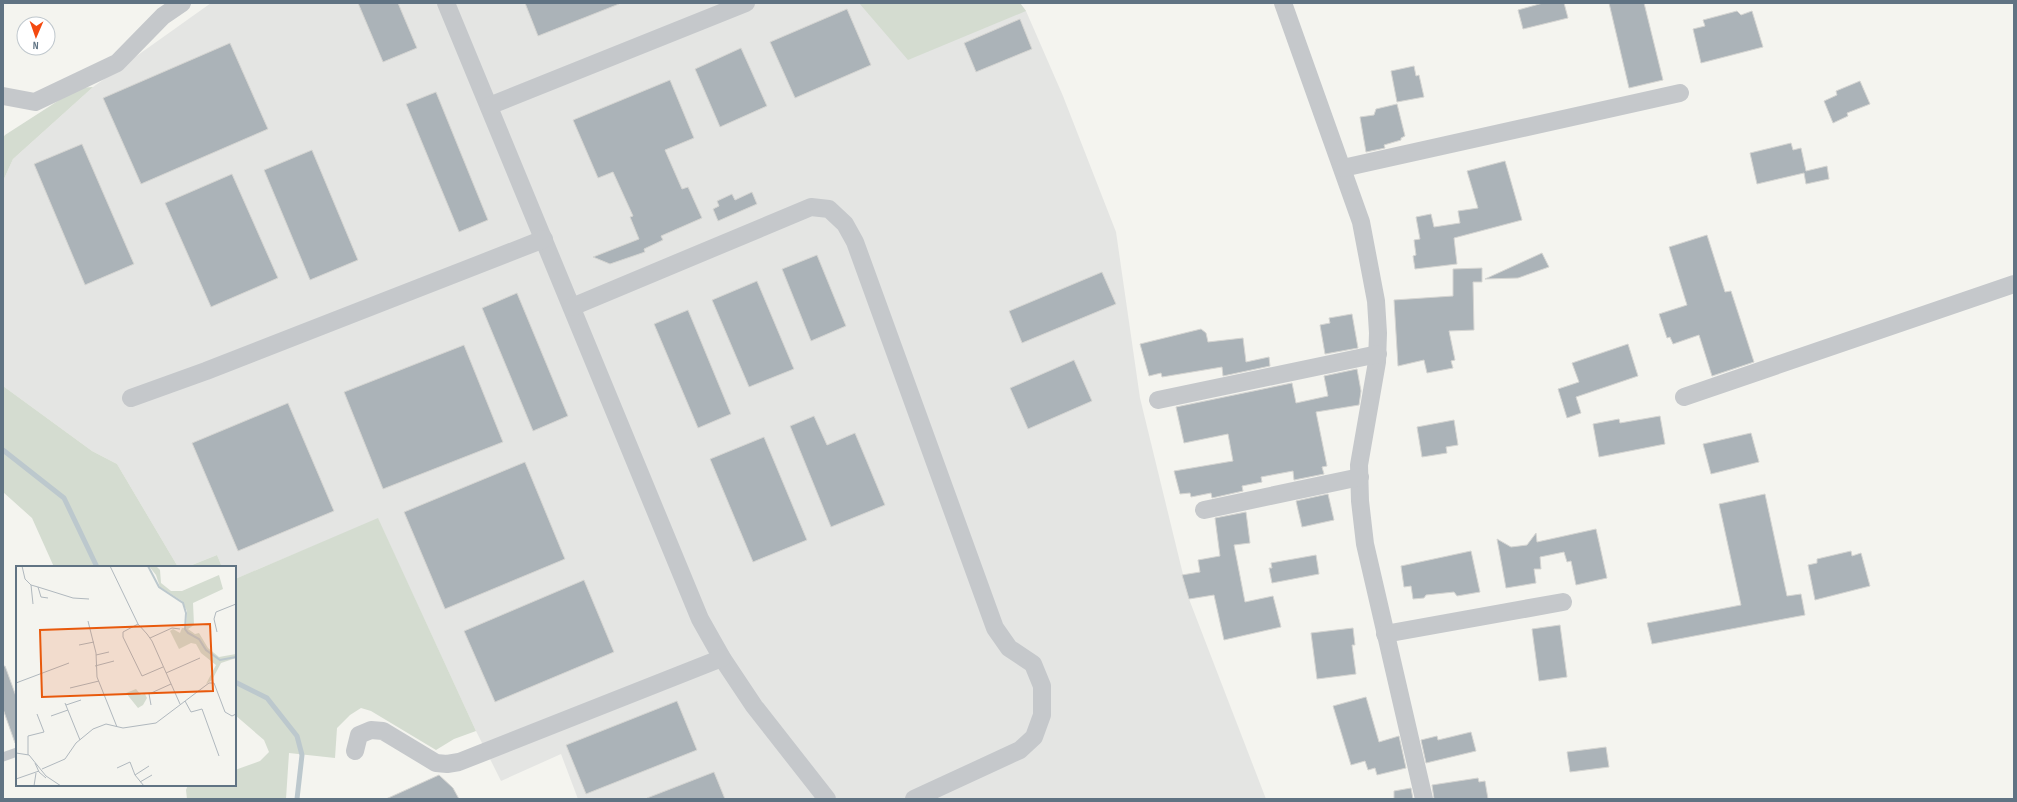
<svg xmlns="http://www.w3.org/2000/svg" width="2017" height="802" font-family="'Sofia Sans Condensed',sans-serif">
<rect width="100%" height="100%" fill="#f4f4ef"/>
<polygon fill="#e4e5e3" points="211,3 1020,3 1026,11 1063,96 1116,232 1140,398 1189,599 1266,799 578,799 561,754 501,781 476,731 378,519 235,579 235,567 222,567 217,555 187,567 178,567 117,464 92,451 3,386 3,181 13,159 93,87"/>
<g fill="#d4dcd0">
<polygon points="859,3 1020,3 1026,11 908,60"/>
<polygon points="93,87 13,159 3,181 3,138 5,135 78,88"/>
<polygon points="3,386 92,451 117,464 178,567 54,567 32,518 3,492"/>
<polygon points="378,518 476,731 454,739 436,750 371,711 361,708 350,715 337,728 335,758 289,753 286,799 187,799 186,790 188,785 235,785 235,770 260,761 269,752 264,740 235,715 235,579"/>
<polygon points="217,555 222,567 187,567"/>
</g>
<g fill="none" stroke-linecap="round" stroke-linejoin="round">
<g stroke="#bcc8cd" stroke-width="5">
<polyline points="3,450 64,498 97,567"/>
<polyline points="235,682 267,698 297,736 302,755 297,799"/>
</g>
</g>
<g fill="#abb3b8" stroke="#d5d5d2">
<polygon points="358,3 398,3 417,48 383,62"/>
<polygon points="525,3 619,3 619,4 538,36"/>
<polygon points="1543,3 1564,3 1568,18 1523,29 1518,10"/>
<polygon points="1609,3 1644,3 1663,80 1629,88"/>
<polygon points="847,9 871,65 795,98 770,42"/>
<polygon points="1737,11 1741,15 1752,11 1763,47 1701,63 1693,29 1705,26 1703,20"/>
<polygon points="1020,19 1032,49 976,72 964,43"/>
<polygon points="230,43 268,129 141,184 103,98"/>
<polygon points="741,48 767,106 720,127 695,69"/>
<polygon points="1414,66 1416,76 1419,75 1424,97 1397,102 1391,71"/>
<polygon points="670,80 694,138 665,150 682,189 688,187 702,218 661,236 663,240 644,249 645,252 610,264 593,257 639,239 630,217 633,216 613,172 598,178 573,120"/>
<polygon points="1860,81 1870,104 1847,113 1848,116 1833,123 1824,101 1837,95 1836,91"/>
<polygon points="436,92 488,220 459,232 406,104"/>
<polygon points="1397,104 1405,136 1401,138 1401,140 1384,145 1385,148 1366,152 1360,117 1374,115 1376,109"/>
<polygon points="1791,143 1793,150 1801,148 1806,171 1827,166 1829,179 1806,184 1804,173 1757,184 1750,153"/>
<polygon points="82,144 134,264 85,285 34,164"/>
<polygon points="312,150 358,260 310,280 264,170"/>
<polygon points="1505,161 1522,220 1454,238 1457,264 1415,269 1413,256 1416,255 1414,240 1420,239 1416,217 1431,214 1434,227 1460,223 1458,211 1478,208 1467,171"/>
<polygon points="232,174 278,278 211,307 165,203"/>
<polygon points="752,192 757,204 718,221 713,209 719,206 717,201 732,194 735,200"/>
<polygon points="1707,235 1725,292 1731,291 1754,362 1712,376 1699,335 1673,344 1670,337 1667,338 1659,314 1687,305 1669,247"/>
<polygon points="1542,253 1549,267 1518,278 1485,279"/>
<polygon points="817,255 846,326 811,341 782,269"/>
<polygon points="1482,268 1482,282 1473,282 1474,330 1449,331 1455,360 1451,361 1453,368 1427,373 1424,360 1398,366 1394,300 1453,296 1453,269"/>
<polygon points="1102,272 1116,304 1022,343 1009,311"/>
<polygon points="757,281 794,369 749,387 712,300"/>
<polygon points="517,293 568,416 533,431 482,308"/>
<polygon points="688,310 731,414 698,428 654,324"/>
<polygon points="1352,314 1358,348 1325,354 1320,325 1330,323 1329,318"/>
<polygon points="1201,329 1206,333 1208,342 1243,338 1246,362 1269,357 1270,366 1223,376 1222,367 1162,377 1161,373 1149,376 1140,344"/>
<polygon points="1628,344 1638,376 1576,397 1581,413 1567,418 1558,389 1579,382 1572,363"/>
<polygon points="464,345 503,442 383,489 344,392"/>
<polygon points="1074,360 1092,401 1028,429 1010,388"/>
<polygon points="1357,369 1361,391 1359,405 1316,412 1327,466 1322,467 1324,474 1294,480 1293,471 1261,477 1262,482 1242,486 1243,491 1212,498 1211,493 1191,497 1190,493 1180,494 1174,471 1233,461 1228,434 1184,443 1176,407 1292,383 1296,403 1328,396 1324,376"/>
<polygon points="288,403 334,511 238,551 192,443"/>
<polygon points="814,416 827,445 855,433 885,505 831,527 790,426"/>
<polygon points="1660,416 1665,444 1599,457 1593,424 1619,419 1620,423"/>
<polygon points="1454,420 1458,445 1446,447 1447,453 1422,457 1417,427"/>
<polygon points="1751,433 1759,462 1711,474 1703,444"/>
<polygon points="764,437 807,540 753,562 710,459"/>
<polygon points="525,462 565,559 445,609 404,512"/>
<polygon points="1328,494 1334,520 1302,527 1296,501"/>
<polygon points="1765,494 1787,596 1801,594 1805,615 1652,644 1647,623 1741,605 1719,504"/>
<polygon points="1246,512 1250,543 1234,545 1245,602 1273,596 1281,627 1224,640 1214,595 1189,599 1182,575 1200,572 1198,560 1220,556 1215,518"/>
<polygon points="1596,529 1607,578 1576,585 1571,561 1567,562 1564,552 1540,557 1541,569 1534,569 1536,583 1506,588 1497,539 1511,547 1527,545 1536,533 1537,542"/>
<polygon points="1471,551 1480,592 1457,596 1454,592 1426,595 1424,598 1413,599 1411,586 1404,587 1401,566"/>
<polygon points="1851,551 1852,556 1861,553 1870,586 1815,600 1808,565 1817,563 1817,559"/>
<polygon points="1316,555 1319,574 1272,583 1269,568 1272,568 1271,563"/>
<polygon points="584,580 614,652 495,702 464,631"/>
<polygon points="1560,625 1567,677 1539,681 1532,629"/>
<polygon points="1353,628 1355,645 1352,645 1356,674 1317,679 1311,633"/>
<polygon points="3,666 5,666 17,699 17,742 15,743 3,709"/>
<polygon points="1366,697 1379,742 1399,736 1406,768 1377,775 1375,768 1368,770 1365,761 1351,765 1333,706"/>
<polygon points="677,701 697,750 586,794 566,745"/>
<polygon points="1471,732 1476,751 1426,763 1421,740 1437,736 1438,740"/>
<polygon points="1606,747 1609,767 1570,772 1567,752"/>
<polygon points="714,772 725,799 648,799 647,798"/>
<polygon points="439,775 453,788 459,799 386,799"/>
<polygon points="1478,778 1479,782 1485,781 1488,799 1434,799 1432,785"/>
<polygon points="1411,788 1413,799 1394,799 1394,791"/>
</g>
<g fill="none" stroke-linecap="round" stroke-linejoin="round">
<polyline stroke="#c5c8cb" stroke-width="9" points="3,757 17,752"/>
<g stroke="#c5c8cb" stroke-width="18">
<polyline points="446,3 700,619 722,658 754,706 827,799"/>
<polyline points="1283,3 1361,222 1376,301 1378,333 1377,362 1359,465 1360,501 1365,544 1424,799"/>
<polyline points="3,96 35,102 117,63 163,16 182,3"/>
<polyline points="489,106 746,3"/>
<polyline points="1343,168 1680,93"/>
<polyline points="572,307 811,207 829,209 845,224 855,242 995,628 1009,648 1033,664 1042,686 1042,715 1034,737 1020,750 914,799"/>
<polyline points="1684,397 2014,284"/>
<polyline points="131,398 206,371 544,239"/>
<polyline points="1158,400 1378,354"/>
<polyline points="1204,510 1360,477"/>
<polyline points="1385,634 1563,602"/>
<polyline points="355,751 359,735 371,730 383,731 436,763 447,764 459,762 722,658"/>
</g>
</g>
<g transform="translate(16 566)">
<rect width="220" height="220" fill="#f4f4ef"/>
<path d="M 133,0 L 140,0 L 144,4 L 145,17 L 155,25 L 166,25 L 203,9 L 207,23 L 177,37 L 178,59 L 172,63 L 179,68 L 183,67 L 192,82 L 203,91 L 220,88 L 220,92 L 205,97 L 196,114 L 190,118 L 200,99 L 185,87 L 180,78 L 175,77 L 163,83 L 154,65 L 157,63 L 164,67 L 166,62 L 170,62 L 171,45 L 166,35 L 144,21 L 140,9 ZM 120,123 L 125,129 L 129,128 L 131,132 L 127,139 L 122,142 L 110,127 Z" fill="#d4dcd0"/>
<path fill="none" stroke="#bcc8cd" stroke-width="2" d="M 132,0 L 143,21 L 167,37 L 170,47 L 169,63 L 172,67 L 183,73 L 190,84 L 204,94 L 220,91"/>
<path fill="none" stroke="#b0b8be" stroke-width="1" d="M 6,0 L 9,13 L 15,19 L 17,38M 94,0 L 122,58M 15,19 L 22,21 L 25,31 L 32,32M 22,21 L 57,32 L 73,33M 72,55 L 80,87 L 81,111 L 101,161M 201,66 L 198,53 L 200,46 L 220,38M 134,72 L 156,62 L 164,63M 63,79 L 78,76M 80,89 L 93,86M 79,100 L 98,95M 147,101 L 126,110 L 107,71 L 107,66 L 122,58 L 131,68 L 136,75 L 164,138M 150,107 L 184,92M 0,117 L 53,97M 54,122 L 83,115M 169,135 L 175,146 L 186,143 L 203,190M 49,137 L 64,174M 50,139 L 65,134M 135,139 L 133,128 L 155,118M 35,150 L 52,144M 0,187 L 13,189 L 30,210 L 45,220M 12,189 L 12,170 L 28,166 L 21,148M 19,197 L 23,206 L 30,212M 101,202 L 114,196 L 119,209 L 128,220M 26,203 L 49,193 L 60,177 L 77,163 L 90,158 L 107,162 L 140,157 L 193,117 L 198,117 L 209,146 L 216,150 L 220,148M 119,209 L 133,200M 0,213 L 23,205M 124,216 L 136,209M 18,220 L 20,207"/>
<path fill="#e8590c" fill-opacity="0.15" stroke="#e8590c" stroke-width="2" d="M 194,58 L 197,125 L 26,131 L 24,64 Z"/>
<rect width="220" height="220" fill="none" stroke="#607383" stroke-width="2"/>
</g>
<rect width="2017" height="802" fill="none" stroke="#607383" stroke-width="8"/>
<g transform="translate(36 36) rotate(182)"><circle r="19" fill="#ffffff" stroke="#bfc7cd"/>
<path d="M0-3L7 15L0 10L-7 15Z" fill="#f4490f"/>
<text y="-6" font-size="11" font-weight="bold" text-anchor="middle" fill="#607383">N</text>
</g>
</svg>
